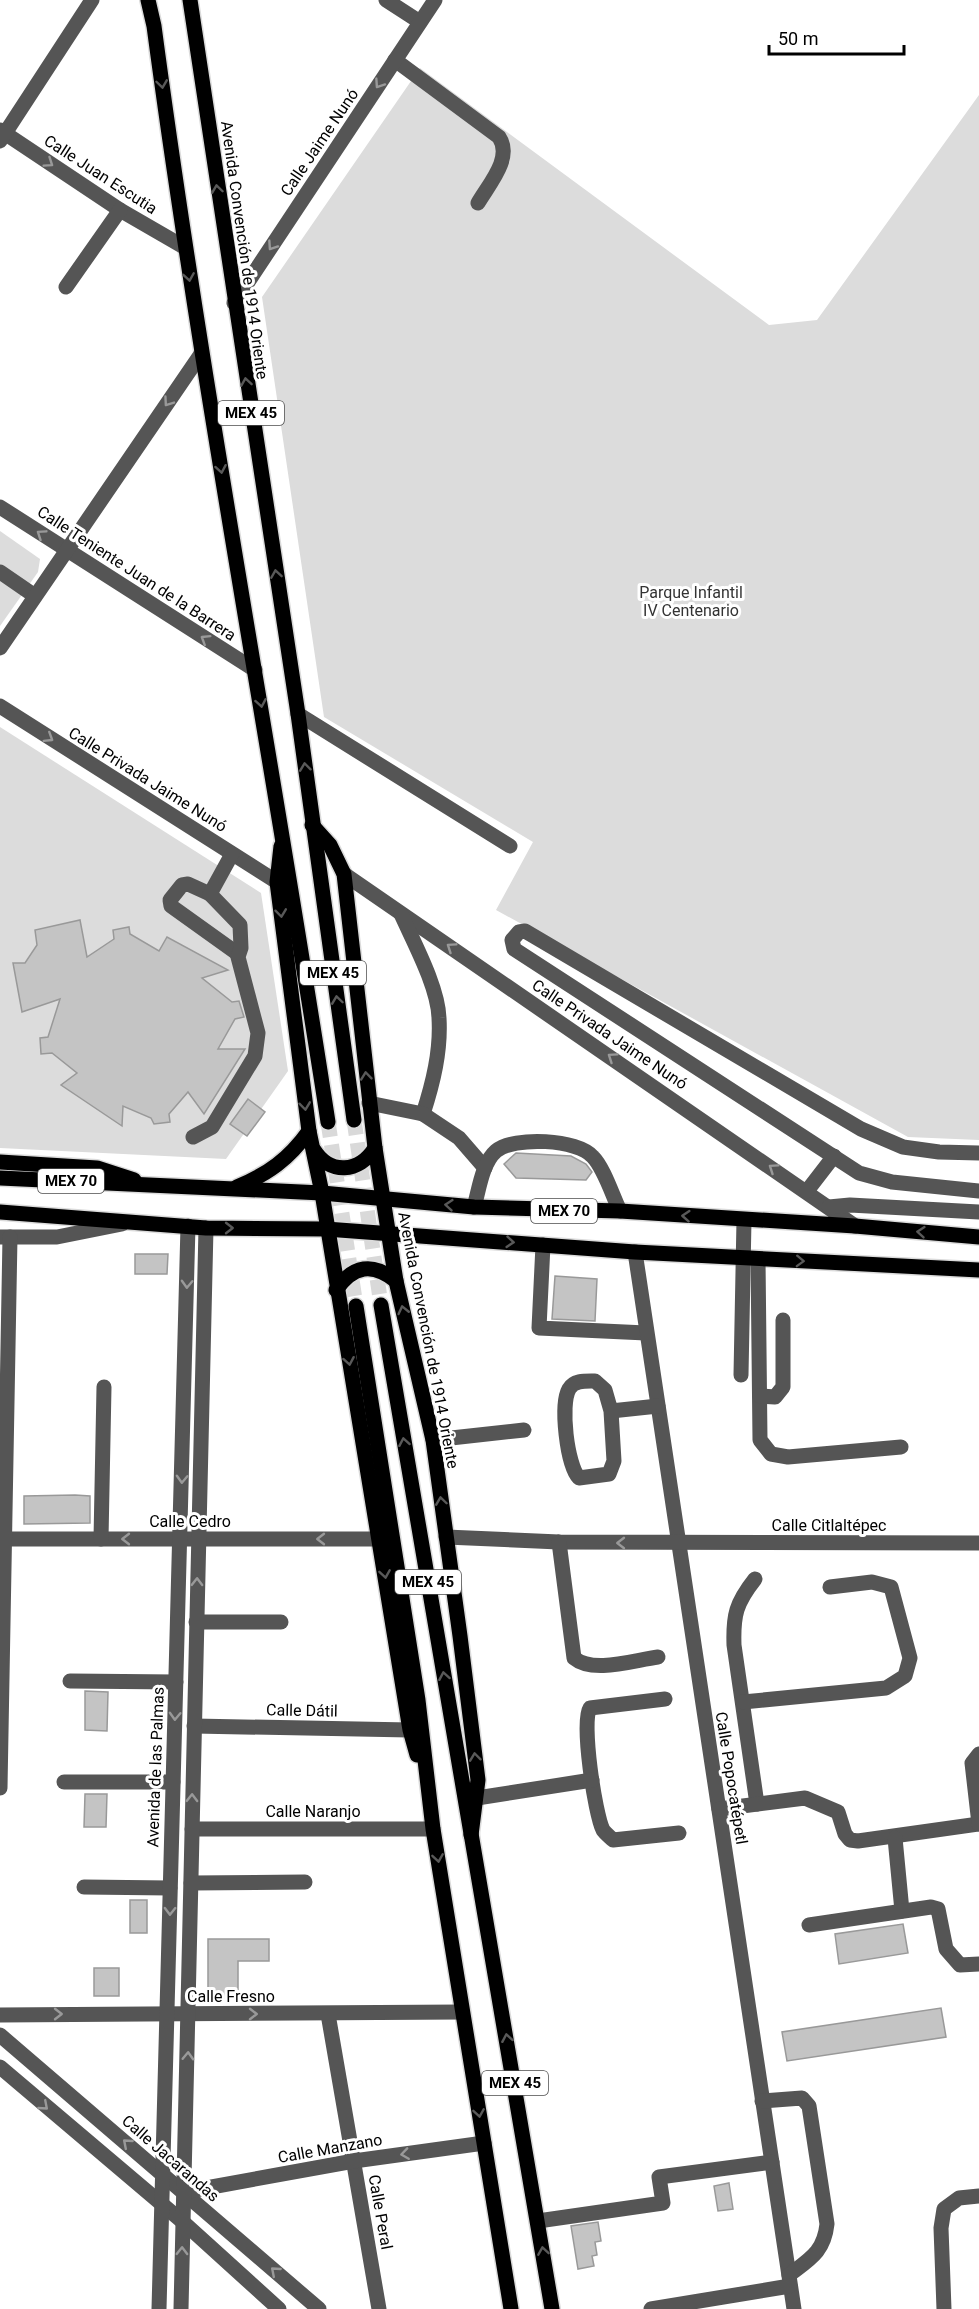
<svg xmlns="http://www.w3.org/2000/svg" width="979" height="2309" font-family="Roboto,sans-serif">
<rect width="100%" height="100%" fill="#fff"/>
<g fill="#dcdcdc">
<polygon points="420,68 769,325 817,320 979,95 979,1140 908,1137 496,910 533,842 324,717 262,297"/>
<polygon points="0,531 40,559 38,572 0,626"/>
<polygon points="0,727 261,893 288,1071 226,1159 0,1148"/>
</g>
<g fill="#c4c4c4" stroke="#999" stroke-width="1.5">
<polygon points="80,920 87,957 114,939 113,930 129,927 130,934 159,951 167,937 228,970 202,978 232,1002 239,1001 244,1017 235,1019 218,1049 245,1049 204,1114 188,1092 169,1114 170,1122 154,1124 151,1118 123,1106 122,1126 61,1085 77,1073 52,1053 41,1054 40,1038 48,1037 60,999 22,1012 13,963 25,963 37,945 35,930"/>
<polygon points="248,1099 265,1112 247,1136 230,1124"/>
<polygon points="516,1153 571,1156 586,1164 592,1172 586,1180 516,1178 504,1164"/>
<polygon points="135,1254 168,1254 167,1274 135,1274"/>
<polygon points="555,1276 597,1279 595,1321 552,1319"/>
<polygon points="75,1495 90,1496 90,1523 24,1524 24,1496"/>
<polygon points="85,1691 108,1692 107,1731 85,1730"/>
<polygon points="85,1794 107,1794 106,1827 84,1827"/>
<rect x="130" y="1900" width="17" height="33"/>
<polygon points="903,1924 908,1953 839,1964 835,1934"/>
<polygon points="208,1939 269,1939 269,1961 238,1961 238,1998 208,1998"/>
<rect x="94" y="1968" width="25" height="28"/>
<polygon points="941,2008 946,2037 787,2061 782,2032"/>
<polygon points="729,2183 733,2209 718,2211 714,2186"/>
<polygon points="598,2222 601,2241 595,2242 597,2255 592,2256 594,2266 578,2269 571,2226"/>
</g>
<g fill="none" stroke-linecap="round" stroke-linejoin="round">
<g stroke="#d9d9d9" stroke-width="15" stroke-dasharray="15 8" stroke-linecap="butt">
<polyline points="354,1120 381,1305"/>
<polyline points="328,1122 356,1306"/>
</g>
<defs>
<g id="major">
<path d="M 148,0 L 154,26 C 203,393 272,757 328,1122"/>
<polyline points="190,0 298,714 354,1120"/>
<polyline points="312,825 330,845 344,874 375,1148 396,1281 433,1440 460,1636 478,1780 471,1835"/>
<polyline points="281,846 277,882 309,1131 322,1193 410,1730 417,1755"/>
<path d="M 314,1150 C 330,1175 359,1173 375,1148"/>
<polyline points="0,1162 97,1168 134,1180"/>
<polyline points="0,1178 322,1193 474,1207 620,1211 855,1226 979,1237"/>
<path d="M 237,1187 C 268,1174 289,1159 309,1131"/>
<polyline points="0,1212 206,1228 326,1229 635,1252 979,1270"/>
<path d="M 336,1290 C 353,1265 373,1262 396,1281"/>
<polyline points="381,1305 552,2309"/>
<polyline points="356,1306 418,1700 433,1829 511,2309"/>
</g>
</defs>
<use href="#major" stroke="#dbdbdb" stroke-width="18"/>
<g stroke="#555" stroke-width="15">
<polyline points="386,0 420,22"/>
<path d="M 395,60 L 499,137 C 513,158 489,184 478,203"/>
<polyline points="0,130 120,210 184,247"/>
<polyline points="0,141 92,0"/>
<polyline points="66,287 120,210"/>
<polyline points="234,303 435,0"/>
<polyline points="0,507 255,670"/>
<polyline points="0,572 35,596"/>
<polyline points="0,648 201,354"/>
<polyline points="0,706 277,882"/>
<polyline points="298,714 510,846"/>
<polyline points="344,874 855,1226"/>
<polyline points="210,894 188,884 182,885 170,900 171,906 238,954"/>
<path d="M 401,914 C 414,943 438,987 439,1018 C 441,1051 433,1083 423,1114"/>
<polyline points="369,1103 423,1114 459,1138 485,1168"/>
<polyline points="193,1137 212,1127 255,1056 258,1033 238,957 241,948 240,925 210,894 232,854"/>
<polyline points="979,1153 939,1152 903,1147 861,1129 525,931 519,932 512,940 514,949 859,1173 892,1182 979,1191"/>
<polyline points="807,1191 834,1156"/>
<path d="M 474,1207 C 479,1190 482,1163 496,1151 C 514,1136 578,1139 593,1157 C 604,1168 613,1197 620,1211"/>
<polyline points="829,1207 850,1205 979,1212"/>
<polyline points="0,1237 57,1237 122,1224"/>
<polyline points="543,1245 539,1328 646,1333"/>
<polyline points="635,1252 794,2309"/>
<polyline points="758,1259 760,1440 771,1454 788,1457 901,1447"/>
<polyline points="741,1375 744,1220"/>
<polyline points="760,1396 775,1397 783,1387 783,1320"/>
<path d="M 611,1411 L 605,1390 L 595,1381 C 586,1381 574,1380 569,1389 C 560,1405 567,1465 579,1478 L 609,1474 L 614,1461 L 611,1411 L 658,1406"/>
<polyline points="433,1440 524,1430"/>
<polyline points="446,1537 559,1542 979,1543"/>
<polyline points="0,1539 380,1539"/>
<polyline points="101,1539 104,1387"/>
<path d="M 559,1542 L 574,1658 C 593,1674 634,1660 658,1657"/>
<path d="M 755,1579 C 736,1603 733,1615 734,1645 L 757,1804"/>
<polyline points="196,1622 281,1622"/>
<polyline points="70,1681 176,1682"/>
<path d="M 665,1699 L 590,1708 C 581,1722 595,1814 603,1830 C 605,1833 610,1837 613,1840 L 679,1833"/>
<polyline points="743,1702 886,1688 905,1676 910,1658 891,1587 872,1582 830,1587"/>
<polyline points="194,1726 410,1730"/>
<polyline points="64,1782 173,1782"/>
<polyline points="0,1788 10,1237"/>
<polyline points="477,1798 592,1780"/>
<polyline points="719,1809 805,1798 838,1812 845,1834 850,1840 858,1841 979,1824"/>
<polyline points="979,1824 972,1763 979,1754"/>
<polyline points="192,1829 433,1829"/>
<polyline points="895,1838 902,1911"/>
<polyline points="191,1883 305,1882"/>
<polyline points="84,1887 170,1888"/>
<polyline points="809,1925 931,1907 938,1909 946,1949 960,1965 979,1964"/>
<polyline points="328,2014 379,2309"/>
<polyline points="0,2015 462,2012"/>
<polyline points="0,2035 319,2309"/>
<polyline points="0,2067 183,2222 279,2309"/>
<path d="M 762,2101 L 802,2098 L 809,2106 L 827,2224 C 824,2252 810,2259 789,2275"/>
<polyline points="184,2192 354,2161 484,2143"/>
<polyline points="538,2221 663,2203 659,2177 772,2162"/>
<polyline points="159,2309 188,1226"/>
<polyline points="181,2309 206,1228"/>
<polyline points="651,2309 790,2286"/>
<polyline points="944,2309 941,2228 944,2209 959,2198 979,2196"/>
</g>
<use href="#major" stroke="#000" stroke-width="15"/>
</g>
<defs><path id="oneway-chevron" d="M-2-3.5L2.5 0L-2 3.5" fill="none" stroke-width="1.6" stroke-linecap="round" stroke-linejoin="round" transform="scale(1.5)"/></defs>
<g stroke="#595959">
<use href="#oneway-chevron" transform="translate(162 84) rotate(82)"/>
<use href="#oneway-chevron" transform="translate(217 189) rotate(-98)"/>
<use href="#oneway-chevron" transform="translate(189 277) rotate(81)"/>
<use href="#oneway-chevron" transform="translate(246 382) rotate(-99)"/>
<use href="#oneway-chevron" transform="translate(221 469) rotate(80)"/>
<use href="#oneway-chevron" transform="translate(276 574) rotate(-99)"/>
<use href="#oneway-chevron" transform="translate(261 703) rotate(80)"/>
<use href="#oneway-chevron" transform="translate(305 767) rotate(-97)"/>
<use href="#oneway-chevron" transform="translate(281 913) rotate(83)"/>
<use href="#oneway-chevron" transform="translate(337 1000) rotate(-98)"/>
<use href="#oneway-chevron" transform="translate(366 1076) rotate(-96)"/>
<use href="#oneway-chevron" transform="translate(305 1106) rotate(83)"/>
<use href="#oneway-chevron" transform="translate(449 1205) rotate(-175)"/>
<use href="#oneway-chevron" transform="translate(686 1216) rotate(-176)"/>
<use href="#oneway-chevron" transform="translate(229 1228)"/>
<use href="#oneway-chevron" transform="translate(921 1232) rotate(-175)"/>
<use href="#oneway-chevron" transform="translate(510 1242) rotate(5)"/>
<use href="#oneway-chevron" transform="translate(800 1261) rotate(2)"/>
<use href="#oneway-chevron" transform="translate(403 1310) rotate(-103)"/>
<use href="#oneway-chevron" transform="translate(349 1361) rotate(80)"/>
<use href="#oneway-chevron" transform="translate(404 1442) rotate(-100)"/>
<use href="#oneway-chevron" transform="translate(441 1501) rotate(-98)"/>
<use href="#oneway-chevron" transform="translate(385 1574) rotate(81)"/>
<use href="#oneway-chevron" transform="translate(444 1676) rotate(-100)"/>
<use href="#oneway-chevron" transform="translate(475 1757) rotate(-97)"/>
<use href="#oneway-chevron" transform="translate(438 1858) rotate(81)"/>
<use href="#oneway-chevron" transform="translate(507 2038) rotate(-100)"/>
<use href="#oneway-chevron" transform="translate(479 2113) rotate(81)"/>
<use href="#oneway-chevron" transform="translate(543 2251) rotate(-99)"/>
</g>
<g stroke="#999">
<use href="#oneway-chevron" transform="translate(379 84) rotate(124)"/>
<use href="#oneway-chevron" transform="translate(49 163) rotate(34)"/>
<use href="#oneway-chevron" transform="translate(272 246) rotate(124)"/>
<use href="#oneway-chevron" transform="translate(168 402) rotate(125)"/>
<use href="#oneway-chevron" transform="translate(41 534) rotate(-146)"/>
<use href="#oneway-chevron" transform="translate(205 639) rotate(-148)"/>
<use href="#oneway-chevron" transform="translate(49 738) rotate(32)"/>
<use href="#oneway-chevron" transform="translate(451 947) rotate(-146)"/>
<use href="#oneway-chevron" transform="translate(612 1057) rotate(-146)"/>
<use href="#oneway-chevron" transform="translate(773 1168) rotate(-146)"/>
<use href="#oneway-chevron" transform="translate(187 1284) rotate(92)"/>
<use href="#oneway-chevron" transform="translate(182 1479) rotate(92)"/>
<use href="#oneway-chevron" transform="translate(126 1539) rotate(180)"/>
<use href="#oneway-chevron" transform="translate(321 1539) rotate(180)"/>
<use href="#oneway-chevron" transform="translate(621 1543) rotate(-180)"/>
<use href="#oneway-chevron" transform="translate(197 1582) rotate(-89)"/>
<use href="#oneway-chevron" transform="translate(175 1716) rotate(92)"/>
<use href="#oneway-chevron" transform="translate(192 1798) rotate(-89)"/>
<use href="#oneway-chevron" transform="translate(170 1911) rotate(91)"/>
<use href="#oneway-chevron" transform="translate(58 2014)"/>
<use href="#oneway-chevron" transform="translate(253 2014)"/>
<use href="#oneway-chevron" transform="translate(188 2056) rotate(-88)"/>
<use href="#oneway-chevron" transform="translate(44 2106) rotate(41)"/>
<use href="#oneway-chevron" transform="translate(127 2143) rotate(-139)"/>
<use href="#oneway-chevron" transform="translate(405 2154) rotate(172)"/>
<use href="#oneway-chevron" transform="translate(182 2251) rotate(-89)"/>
<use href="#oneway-chevron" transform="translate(275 2271) rotate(-139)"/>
</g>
<g text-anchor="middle" stroke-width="6" stroke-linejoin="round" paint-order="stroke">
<g fill="#fff" stroke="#4c4c4c" stroke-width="1.5">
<rect x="218" y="401" width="66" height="24" rx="4.5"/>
<rect x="300" y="961" width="66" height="24" rx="4.5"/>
<rect x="38" y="1169" width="66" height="24" rx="4.5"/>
<rect x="531" y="1199" width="66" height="24" rx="4.5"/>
<rect x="395" y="1570" width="66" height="24" rx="4.5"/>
<rect x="482" y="2071" width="66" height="24" rx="4.5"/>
</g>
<g font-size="15" font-weight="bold" fill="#000">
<text x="251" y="418">MEX 45</text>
<text x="333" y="978">MEX 45</text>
<text x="71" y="1186">MEX 70</text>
<text x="564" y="1216">MEX 70</text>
<text x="428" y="1587">MEX 45</text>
<text x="515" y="2088">MEX 45</text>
</g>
<g font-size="16" fill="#000" stroke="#fff">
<text transform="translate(319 142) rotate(-56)" y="6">Calle Jaime Nunó</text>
<text transform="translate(101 174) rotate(33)" y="6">Calle Juan Escutia</text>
<text transform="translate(245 250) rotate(82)" y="6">Avenida Convención de 1914 Oriente</text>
<text transform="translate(137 573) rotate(33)" y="6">Calle Teniente Juan de la Barrera</text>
<text transform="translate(148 779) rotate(32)" y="6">Calle Privada Jaime Nunó</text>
<text transform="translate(610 1034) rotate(34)" y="6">Calle Privada Jaime Nunó</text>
<text transform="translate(429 1340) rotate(79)" y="6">Avenida Convención de 1914 Oriente</text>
<text x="190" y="1527">Calle Cedro</text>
<text x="829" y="1531">Calle Citlaltépec</text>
<text transform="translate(302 1710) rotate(1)" y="6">Calle Dátil</text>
<text transform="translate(155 1767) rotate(-88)" y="6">Avenida de las Palmas</text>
<text transform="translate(732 1778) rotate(81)" y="6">Calle Popocatépetl</text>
<text x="313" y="1817">Calle Naranjo</text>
<text x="231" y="2002">Calle Fresno</text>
<text transform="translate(330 2148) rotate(-10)" y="6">Calle Manzano</text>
<text transform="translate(171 2158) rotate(41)" y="6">Calle Jacarandas</text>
<text transform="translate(381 2212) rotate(80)" y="6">Calle Peral</text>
</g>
<g font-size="16" fill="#333" stroke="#fff">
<text x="691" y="598">Parque Infantil<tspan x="691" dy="18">IV Centenario</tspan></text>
</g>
</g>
<path d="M769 45v9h135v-9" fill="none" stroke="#000000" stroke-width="3"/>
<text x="778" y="45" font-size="18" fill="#000000" stroke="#ffffff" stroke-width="4.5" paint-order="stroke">50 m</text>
</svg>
